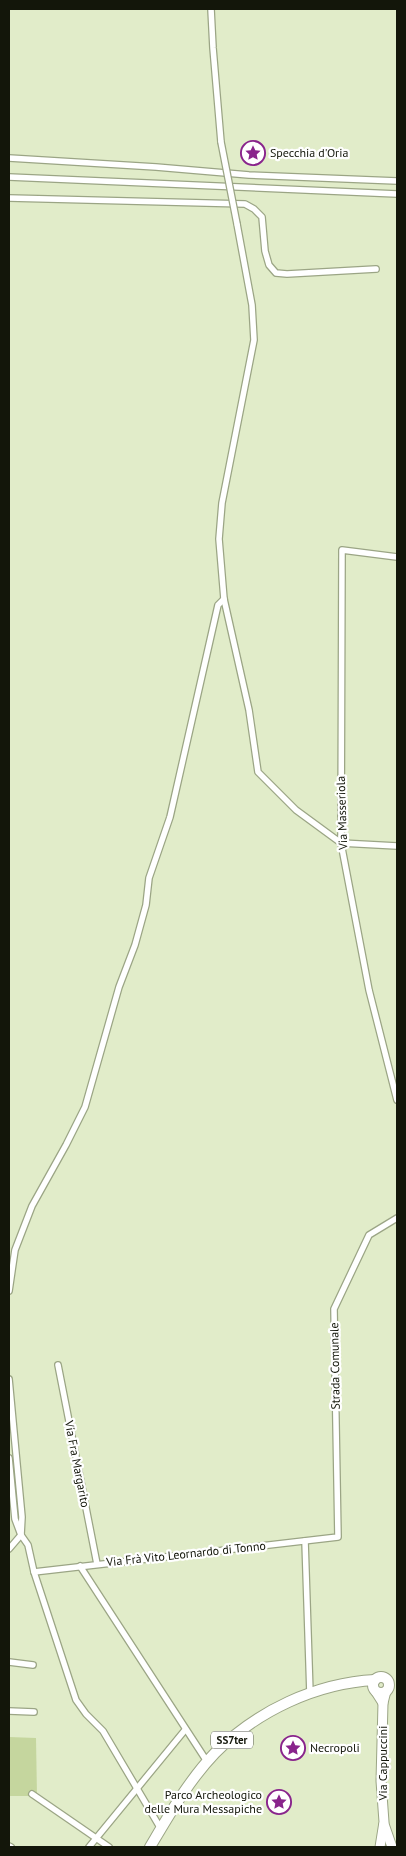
<svg xmlns="http://www.w3.org/2000/svg" width="406" height="1856" font-family="'PT Sans',sans-serif">
<rect width="100%" height="100%" fill="#e1ecc9"/>
<polygon fill="#c5d69e" points="9,1737 36,1738 37,1796 9,1796"/>
<g fill="none" stroke-linecap="round" stroke-linejoin="round">
<defs>
<g id="street">
<polyline points="211,9 213,48 221,142"/>
<polyline points="9,158 156,167 249,175 397,181"/>
<polyline points="9,177 397,194"/>
<polyline points="9,198 245,204 254,209 262,217 265,251 269,265 276,273 287,274 376,269"/>
<polyline points="237,224 252,305 254,340 222,503 219,539 224,599 249,710 258,772 296,810 341,843 397,846"/>
<polyline points="397,557 342,550 341,843 369,990 397,1100"/>
<polyline points="9,1291 15,1250 32,1206 66,1145 85,1107 119,987 135,945 146,905 149,878 170,817 218,605 224,599"/>
<polyline points="58,1365 97,1564"/>
<polyline points="9,1379 22,1517 21,1535 9,1549"/>
<polyline points="9,1458 15,1519 21,1535 28,1545 34,1572 76,1700 86,1714 103,1731 161,1829"/>
<polyline points="305,1541 310,1694"/>
<polyline points="80,1566 208,1763"/>
<polyline points="34,1572 338,1537 334,1309 369,1235 397,1218"/>
<polyline points="9,1662 33,1665"/>
<polyline points="9,1711 34,1712"/>
<polyline points="32,1794 109,1847"/>
<polyline points="9,1846 11,1847"/>
<polyline points="89,1847 185,1730"/>
</g>
<g id="secondary">
<polyline points="376,1692 383,1703"/>
<polyline points="384,1824 392,1847"/>
<polyline points="380,1847 384,1822 381,1781 383,1703 386,1691"/>
</g>
<g id="primary">
<circle cx="381" cy="1685" r="8"/>
<path d="M 150,1847 C 169,1815 189,1780 215,1753 C 257,1711 316,1683 375,1680"/>
</g>
</defs>
<use href="#street" stroke="#9ba585" stroke-width="8"/>
<use href="#secondary" stroke="#9ba585" stroke-width="11"/>
<use href="#primary" stroke="#9ba585" stroke-width="12"/>
<use href="#street" stroke="#fff" stroke-width="5.5"/>
<use href="#secondary" stroke="#fff" stroke-width="9"/>
<use href="#primary" stroke="#fff" stroke-width="10"/>
<defs>
<polyline id="street-bridge" points="221,142 237,224"/>
</defs>
<use href="#street-bridge" stroke="#9ba585" stroke-width="8" stroke-linecap="butt"/>
<use href="#street-bridge" stroke="#fff" stroke-width="5.5"/>
</g>
<defs>
<symbol id="sight-ring" viewBox="-11 -11 22 22"><circle r="9.5" fill="#fff" stroke="#89248c" stroke-width="1.5"/><path d="M0-6L1.8-2.2L6-1.7L2.9 1.2L3.7 5.4L0 3.3L-3.7 5.4L-2.9 1.2L-6-1.7L-1.8-2.2Z" fill="#89248c"/></symbol>
</defs>
<g fill-rule="evenodd">
<use href="#sight-ring" x="239" y="139" width="28" height="28"/>
<use href="#sight-ring" x="279" y="1734" width="28" height="28"/>
<use href="#sight-ring" x="265" y="1788" width="28" height="28"/>
</g>
<g text-anchor="middle" stroke-width="4.5" stroke-linejoin="round" paint-order="stroke">
<rect fill="#fff" stroke="#5a5c54" stroke-width="1" x="211" y="1731.5" width="42" height="17" rx="4"/>
<g font-size="11" font-weight="bold" fill="#13160a">
<text x="232" y="1744">SS7ter</text>
</g>
<g font-size="12" fill="#13160a" stroke="#fff" text-anchor="start">
<text x="270" y="157">Specchia d'Oria</text>
<text x="310" y="1752">Necropoli</text>
<text x="262" y="1799" text-anchor="end">Parco Archeologico<tspan x="262" dy="14">delle Mura Messapiche</tspan></text>
</g>
<g font-size="12" fill="#13160a" stroke="#fff">
<text transform="translate(342 813) rotate(-92)" y="4">Via Masseriola</text>
<text transform="translate(335 1366) rotate(-91)" y="4">Strada Comunale</text>
<text transform="translate(77 1464) rotate(79)" y="4">Via Fra Margarito</text>
<text transform="translate(186 1554) rotate(-6)" y="4">Via Frà Vito Leornardo di Tonno</text>
<text transform="translate(383 1763) rotate(-90)" y="4">Via Cappuccini</text>
</g>
</g>
<rect width="406" height="1856" fill="none" stroke="#13160a" stroke-width="20"/>
</svg>
